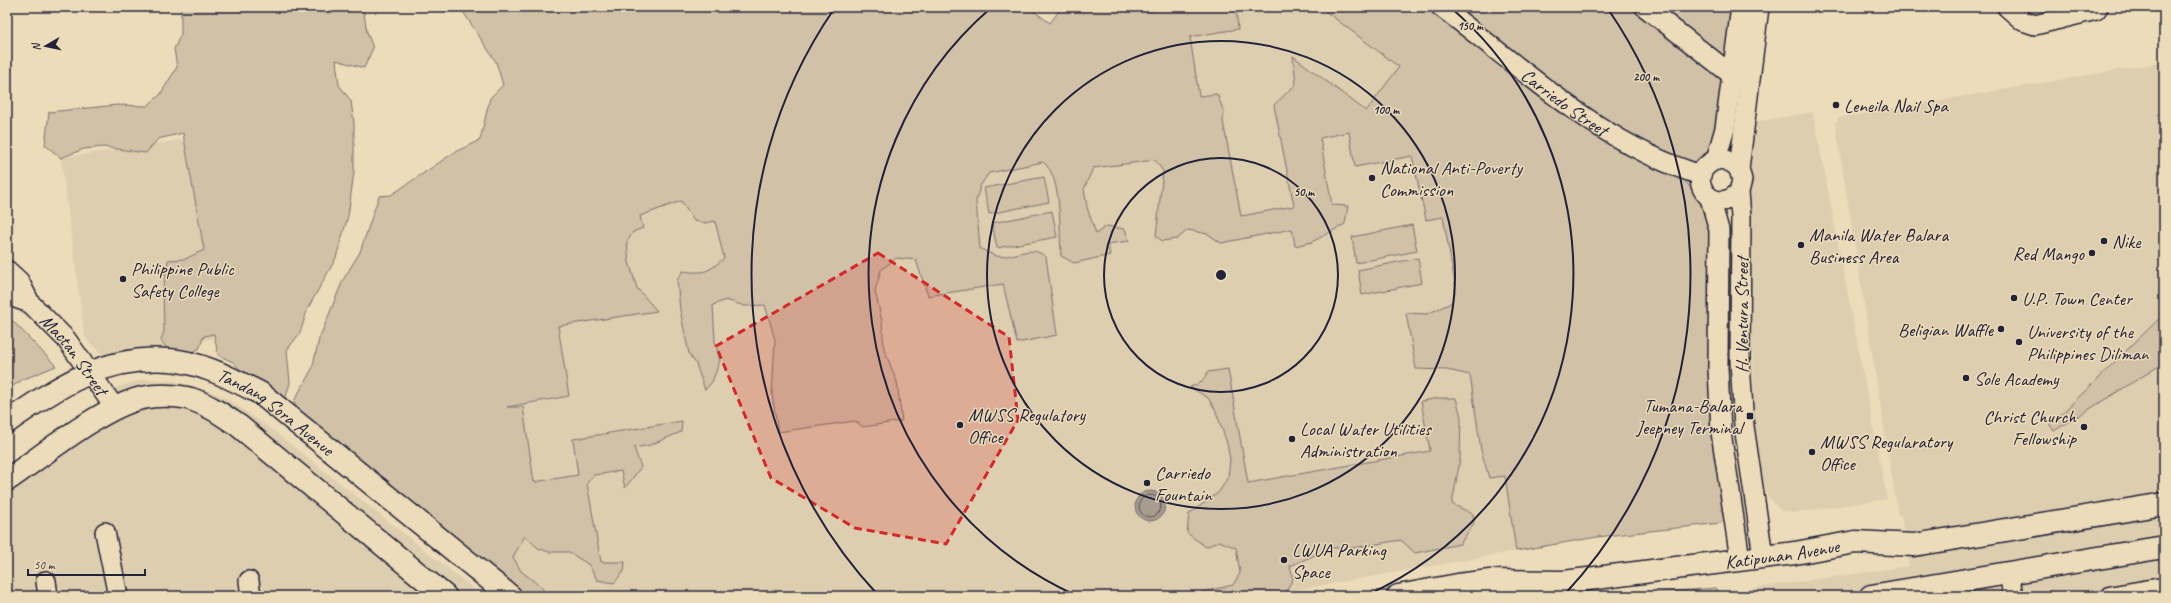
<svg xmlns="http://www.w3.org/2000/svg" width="2171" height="603" font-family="Caveat,sans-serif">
<rect width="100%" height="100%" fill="#eddcb9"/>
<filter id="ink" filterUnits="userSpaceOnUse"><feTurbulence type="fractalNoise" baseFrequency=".025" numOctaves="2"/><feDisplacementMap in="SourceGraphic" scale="8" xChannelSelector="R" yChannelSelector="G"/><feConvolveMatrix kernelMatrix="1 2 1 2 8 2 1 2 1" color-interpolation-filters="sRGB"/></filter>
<g filter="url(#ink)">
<g fill="#deceb0">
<polygon points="1200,7 1427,7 1597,537 1262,596 529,596 491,566 504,407 569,396 540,214 925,130"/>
<polygon points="2164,62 2164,596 1699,596 1909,566 1901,515 1898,515 1835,122 1838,122 1837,118"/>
<polygon points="1813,112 1887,499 1792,513 1780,510 1767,496 1762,477 1755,427 1748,233 1753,122"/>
<polygon points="193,138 221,338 182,342 106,358 85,338 61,158"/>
<polygon points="144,379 175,381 221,395 270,428 483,596 7,596 7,487 111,421 115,388"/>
</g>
<g fill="#d0c1a7" stroke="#797271">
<polygon points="181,7 363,7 367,32 373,48 364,68 336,60 339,85 351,101 354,123 354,172 348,216 336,258 308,308 300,333 287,350 290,383 284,403 246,376 233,362 218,355 214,334 204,336 199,349 190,353 169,353 161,340 164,331 163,289 168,260 185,259 204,250 183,133 158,139 146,153 103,147 84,149 61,158 45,145 49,112 117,105 147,106 160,95 177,67 174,49 181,34"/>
<path d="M 460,7 L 1028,7 L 1050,23 L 1062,7 L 1147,7 L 1150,12 L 1161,7 L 1236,7 L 1238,29 L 1190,37 L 1199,96 L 1217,94 L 1224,112 L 1223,121 L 1241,216 L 1294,206 L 1274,105 L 1296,84 L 1293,56 L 1366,111 L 1399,67 L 1320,7 L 1735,7 L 1715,143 L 1698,162 L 1684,162 L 1678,174 C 1696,190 1706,213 1713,235 L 1730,516 L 1721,523 L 1597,537 L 1516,551 L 1505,476 L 1489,478 L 1481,450 L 1470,375 L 1447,370 L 1416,369 L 1406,313 L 1427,314 L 1451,303 L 1456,289 L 1443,217 L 1426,220 L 1412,156 L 1355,167 L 1349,132 L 1320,138 L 1332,205 L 1348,206 L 1345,224 L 1312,242 L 1295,246 L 1292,229 L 1221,243 L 1208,234 L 1188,230 L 1177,239 L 1162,241 L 1156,236 L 1163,171 L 1155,160 L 1093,168 L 1084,189 L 1087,207 L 1096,234 L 1106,226 L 1125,229 L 1129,241 L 1108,244 L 1110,255 L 1074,263 L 1061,256 C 1059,233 1063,177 1043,162 L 989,173 L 980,186 L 976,201 L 980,248 C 985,251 992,255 997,256 C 1013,259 1031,243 1046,257 L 1057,335 L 1017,343 L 1003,284 L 928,296 L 916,260 L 896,258 L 881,270 L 875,291 L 882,321 L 884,349 L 897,382 L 902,421 L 863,427 L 855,421 L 778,432 L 772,394 L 775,340 L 765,305 L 745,306 L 726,300 L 713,305 L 715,341 L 720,361 L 712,382 L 705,390 L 696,364 L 689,354 L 680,310 L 677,280 L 683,271 C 704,274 709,272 724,258 L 715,221 L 705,223 L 694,221 L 681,201 L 640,216 L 643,228 L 633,232 L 627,242 L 629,262 L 637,288 L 657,311 L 558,326 L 569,396 L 507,407 L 523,407 L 534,482 L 578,475 L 573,439 L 682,421 L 681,432 L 650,445 L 634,448 L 641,467 L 625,488 L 621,471 L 594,475 L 587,483 L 601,562 L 625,562 L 624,571 L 614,583 L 597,580 L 589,565 L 569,552 L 549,552 L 538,548 L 525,536 L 513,557 L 521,571 L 542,588 L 548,596 L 521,596 L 412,504 L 385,478 L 359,462 L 300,417 L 294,401 L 312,369 L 319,339 L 343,280 L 360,252 L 379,196 L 391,195 L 455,152 L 480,140 L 490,98 L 503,85 L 496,62 Z"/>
<polygon points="1044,177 1049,202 989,214 984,188"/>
<polygon points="1052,211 1057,237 997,248 992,223"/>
<polygon points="1412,225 1417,251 1356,263 1352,237"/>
<polygon points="1418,258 1422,283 1362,295 1358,270"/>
<polygon points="2164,314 2164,363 2054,431 2050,425"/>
<polygon points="7,315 56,366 22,380 7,390"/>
<polygon points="1228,369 1248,483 1430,451 1421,401 1439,398 1456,398 1461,417 1460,460 1452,504 1473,514 1474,523 1460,544 1415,553 1401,540 1352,548 1331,548 1290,566 1293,579 1283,596 1202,596 1202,592 1233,585 1240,573 1236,548 1219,541 1206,547 1187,533 1189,514 1219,492 1228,477 1230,460 1227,443 1215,409 1208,398 1190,387 1202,382 1208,372"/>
<polygon points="1716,588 1721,596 1611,596"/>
</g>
<circle fill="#a79c8e" stroke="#726b6d" cx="1150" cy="506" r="15"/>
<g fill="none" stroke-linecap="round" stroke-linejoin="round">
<circle stroke="#57535c" stroke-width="1" cx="1150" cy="506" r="11"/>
<defs>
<g id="minor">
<path id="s1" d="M 1441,7 C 1523,68 1601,145 1701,175"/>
<polyline points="1645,7 1732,75 1742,77"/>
<polyline points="2007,7 2023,21 2035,25 2096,10 2098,7"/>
<polyline points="1716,160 1725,128 1741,7"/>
<polyline points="1739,169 1759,7"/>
<path d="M 1739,192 C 1712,220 1681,174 1716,160 L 1723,159 L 1734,164 L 1739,169 L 1742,180 L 1739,192 L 1741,217 L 1740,361 L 1742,394 L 1744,426 L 1763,556"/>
<polyline points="1710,198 1719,230 1718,368 1721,432 1740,559"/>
<path id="s2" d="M 7,270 L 19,281 L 30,303 L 66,339 L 115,408"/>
<polyline points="7,295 30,303"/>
<polyline points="105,532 118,596"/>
<polyline points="2009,572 2013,596"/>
<polyline points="46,581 48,596"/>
<polyline points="249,581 251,596"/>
<polyline points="2111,596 2164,587"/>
</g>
<g id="major">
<path id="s3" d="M 7,422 C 58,387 104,355 169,360 C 201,362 232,379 260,393 L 510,596"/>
<path d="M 7,480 C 42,456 102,407 142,398 C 156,395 177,395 191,399 C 209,405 223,415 239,426 L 445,596"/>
<path id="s4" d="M 1398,596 L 1458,585 L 1490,581 L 1564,582 L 1795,553 L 1855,542 L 1914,545 L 2164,504"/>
<polyline points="1871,596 2164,547"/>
</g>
</defs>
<use href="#minor" stroke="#22223b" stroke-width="22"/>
<use href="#major" stroke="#22223b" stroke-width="25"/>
<use href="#minor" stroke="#eddcb9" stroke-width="19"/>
<use href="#major" stroke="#eddcb9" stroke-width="22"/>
</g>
</g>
<path fill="#d62828" fill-opacity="0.2" stroke="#d62828" stroke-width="3" stroke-dasharray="8 5" stroke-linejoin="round" d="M 878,253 L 1009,337 L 1018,420 L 946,544 L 855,528 L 771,478 L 716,346 Z"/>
<g fill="none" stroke="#22223b" stroke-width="2">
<circle cx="1221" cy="275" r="117"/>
<circle cx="1221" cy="275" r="234"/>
<path d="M1075 595A352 352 0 0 1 992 7M1450 7A352 352 0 0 1 1367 595"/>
<path d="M878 595A469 469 0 0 1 834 9M1608 9A469 469 0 0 1 1564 595"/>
</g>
<g fill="#22223b" stroke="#eddcb9" stroke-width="1.5">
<circle cx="1836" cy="105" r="4"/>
<circle cx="1372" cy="178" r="4"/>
<circle cx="2104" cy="241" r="4"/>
<circle cx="1801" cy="245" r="4"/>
<circle cx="2092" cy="253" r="4"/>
<circle cx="123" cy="279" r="4"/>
<circle cx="2014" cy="298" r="4"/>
<circle cx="2001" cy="329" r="4"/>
<circle cx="2019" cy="342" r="4"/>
<circle cx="1966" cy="378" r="4"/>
<rect x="1746" y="412" width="8" height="8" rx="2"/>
<circle cx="960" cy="425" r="4"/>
<circle cx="2084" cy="427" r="4"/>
<circle cx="1292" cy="439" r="4"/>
<circle cx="1812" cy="452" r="4"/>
<circle cx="1147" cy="483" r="4"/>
<circle cx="1284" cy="560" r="4"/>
</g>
<g text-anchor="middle" stroke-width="3" stroke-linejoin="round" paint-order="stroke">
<g font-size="19" fill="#22223b" stroke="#eddcb9">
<text dy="7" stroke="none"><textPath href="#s1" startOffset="156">Carriedo Street</textPath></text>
<text transform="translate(1741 315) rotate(-90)" y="7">H. Ventura Street</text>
<text dy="7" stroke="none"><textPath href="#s2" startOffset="109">Mactan Street</textPath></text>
<text dy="7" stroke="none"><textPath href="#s3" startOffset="298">Tandang Sora Avenue</textPath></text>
<text dy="7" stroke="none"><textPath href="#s4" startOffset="387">Katipunan Avenue</textPath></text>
</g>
<g font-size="19" fill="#22223b" stroke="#eddcb9" text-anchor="start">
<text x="1844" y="112">Leneila Nail Spa</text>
<text x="1380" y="174">National Anti-Poverty<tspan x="1380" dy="22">Commission</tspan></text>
<text x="1809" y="241">Manila Water Balara<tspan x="1809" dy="22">Business Area</tspan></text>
<text x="2112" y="248">Nike</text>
<text x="2084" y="260" text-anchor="end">Red Mango</text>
<text x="131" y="275">Philippine Public<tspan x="131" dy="22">Safety College</tspan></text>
<text x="2022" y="305">U.P. Town Center</text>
<text x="1993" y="336" text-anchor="end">Beligian Waffle</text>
<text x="2027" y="338">University of the<tspan x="2027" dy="22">Philippines Diliman</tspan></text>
<text x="1974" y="385">Sole Academy</text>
<text x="1742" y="412" text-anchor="end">Tumana-Balara<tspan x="1742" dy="22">Jeepney Terminal</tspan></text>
<text x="968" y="421">MWSS Regulatory<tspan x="968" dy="22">Office</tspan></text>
<text x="2076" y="423" text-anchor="end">Christ Church<tspan x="2076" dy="22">Fellowship</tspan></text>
<text x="1300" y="435">Local Water Utilities<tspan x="1300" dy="22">Administration</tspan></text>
<text x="1820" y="448">MWSS Regularatory<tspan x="1820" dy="22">Office</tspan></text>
<text x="1155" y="479">Carriedo<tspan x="1155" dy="22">Fountain</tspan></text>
<text x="1292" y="556">LWUA Parking<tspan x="1292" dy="22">Space</tspan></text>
</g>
</g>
<circle cx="1221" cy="275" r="6" fill="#22223b" stroke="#eddcb9" stroke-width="2"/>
<g font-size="12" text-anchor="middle" font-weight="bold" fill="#22223b" stroke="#eddcb9" stroke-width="3" stroke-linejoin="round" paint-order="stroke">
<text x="1470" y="30">150 m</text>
<text x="1646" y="81">200 m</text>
<text x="1386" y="114">100 m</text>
<text x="1304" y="196">50 m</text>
</g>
<rect width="2171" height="603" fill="none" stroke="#eddcb9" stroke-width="24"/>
<rect x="12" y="12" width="2147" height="579" fill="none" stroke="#22223b" stroke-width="1.5" filter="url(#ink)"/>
<g transform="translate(46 46) rotate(261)" stroke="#eddcb9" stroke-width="3" paint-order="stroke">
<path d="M0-3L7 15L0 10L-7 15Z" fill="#22223b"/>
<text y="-6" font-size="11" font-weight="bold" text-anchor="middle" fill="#22223b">N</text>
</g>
<path d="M28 569v6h117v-6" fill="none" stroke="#22223b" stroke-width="2"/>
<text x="34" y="569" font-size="12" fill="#22223b" stroke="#eddcb9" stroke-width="3" paint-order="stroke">50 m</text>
</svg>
